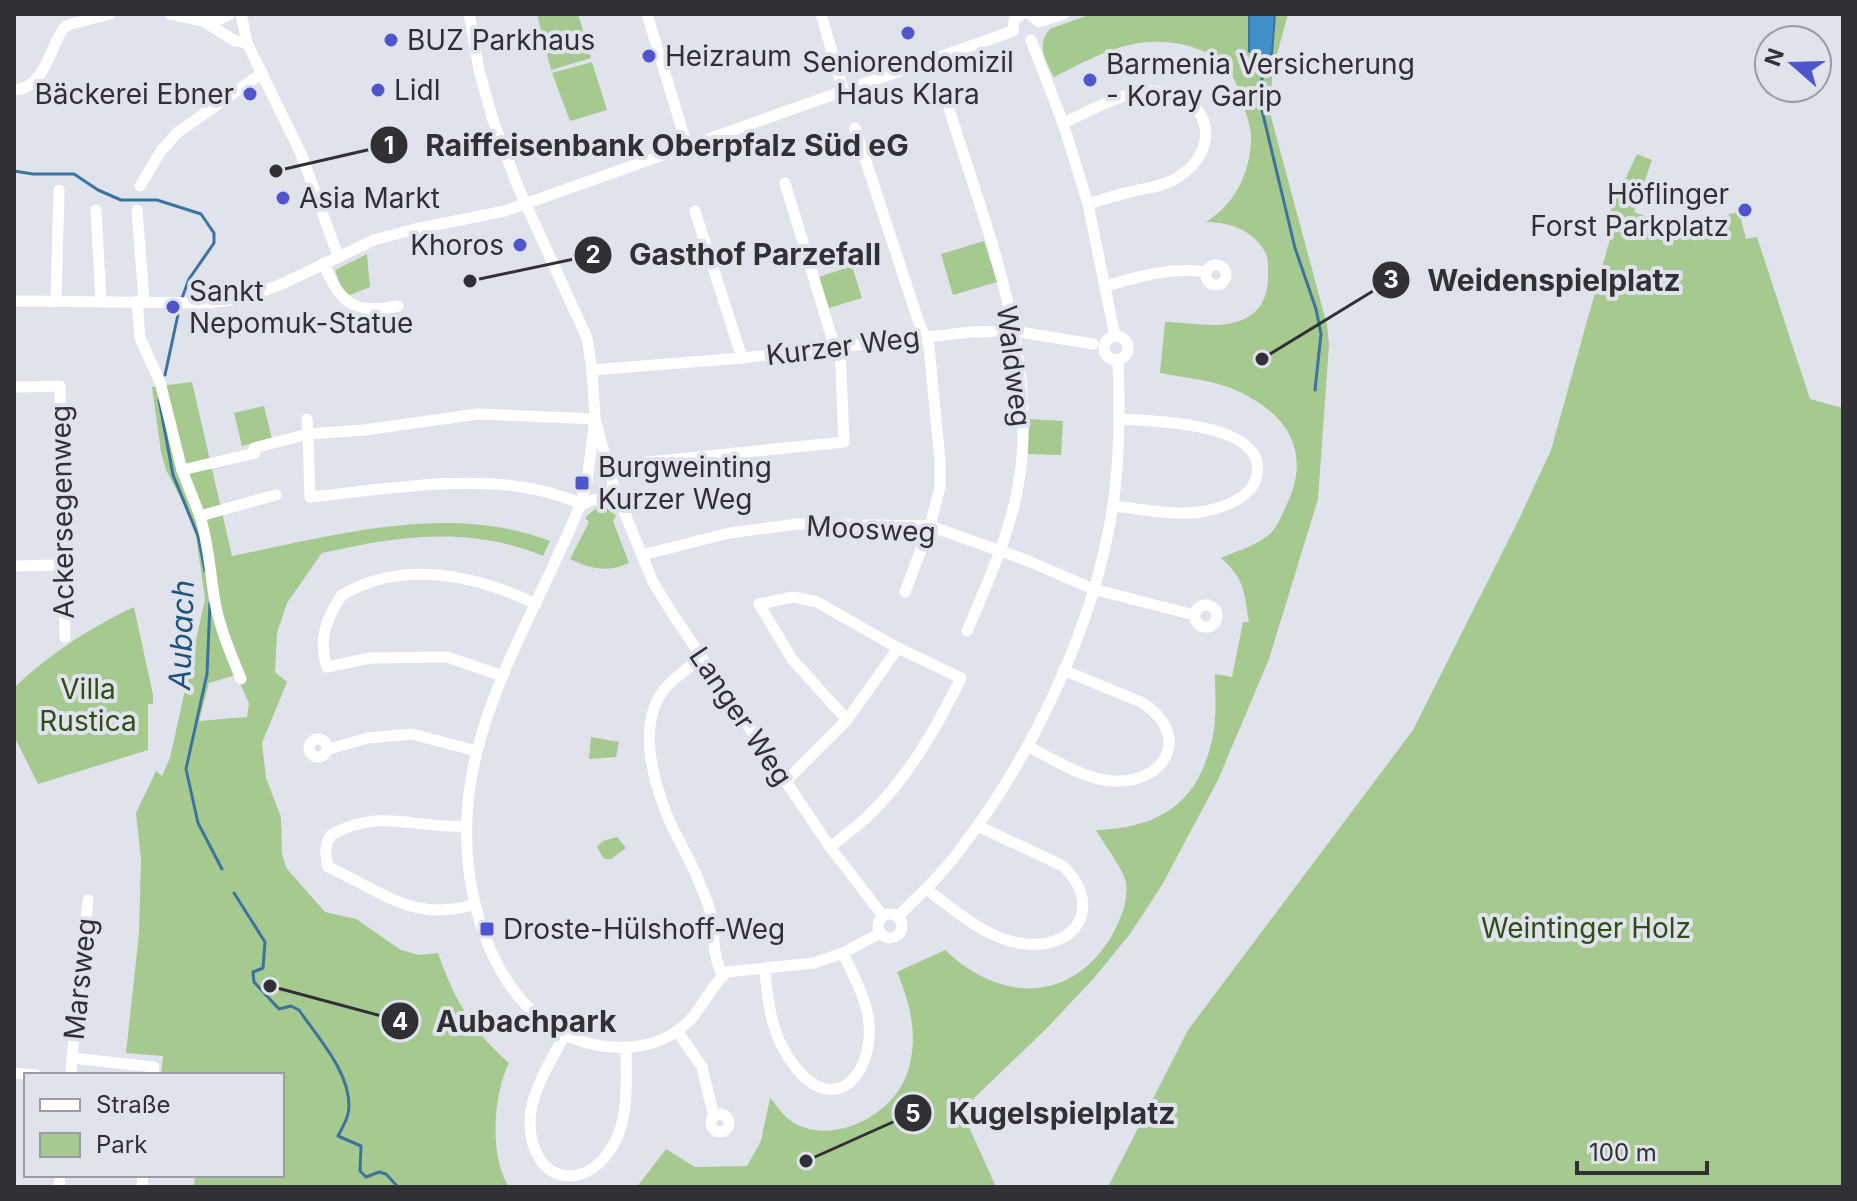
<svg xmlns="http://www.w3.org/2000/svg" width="1857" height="1201" font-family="Inter,sans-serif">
<rect width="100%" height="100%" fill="#e1e3ec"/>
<g fill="#a5c98e" fill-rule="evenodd">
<polygon points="537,14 578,14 591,58 551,70"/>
<path d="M 1091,14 L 1288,14 L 1272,73 L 1271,117 L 1327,325 L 1329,345 L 1318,499 L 1269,659 L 1218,780 L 1162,885 L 1130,934 L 1094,978 L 1046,1029 L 974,1098 L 968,1125 L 996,1187 L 637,1187 L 666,1149 L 695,1167 L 747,1166 L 761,1141 L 770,1098 C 778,1107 785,1119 796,1124 C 836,1145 893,1114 907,1074 C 919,1040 911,1004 897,972 L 945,950 C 996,999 1065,1006 1108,942 C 1118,926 1129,903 1126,883 C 1125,871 1103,843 1096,830 C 1161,828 1200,802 1213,735 C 1217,716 1215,693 1215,674 L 1232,677 L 1243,622 L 1249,622 C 1244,592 1245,579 1221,558 C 1237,551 1258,545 1271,533 C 1278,525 1282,515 1286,506 C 1312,453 1289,415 1238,391 C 1214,380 1186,378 1160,373 L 1165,322 C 1186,322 1212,328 1232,323 C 1258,318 1269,299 1268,274 C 1268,265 1269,258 1264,250 C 1252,230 1229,222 1206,222 C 1236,203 1252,170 1251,134 C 1250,124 1246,114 1243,104 C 1239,90 1235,77 1225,66 C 1210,50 1184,43 1163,42 C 1124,39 1088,60 1054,77 C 1045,60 1036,45 1050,29 Z"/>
<polygon points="592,62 607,110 570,121 552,73"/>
<polygon points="1637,154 1652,160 1634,212 1675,228 1729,228 1729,214 1739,212 1746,239 1757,237 1810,399 1843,408 1843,1187 1108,1187 1188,1030 1413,730 1519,519 1551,450 1612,232 1607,218"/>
<polygon points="984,241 997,282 953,295 941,254"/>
<polygon points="367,254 370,287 350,295 342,290 335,270"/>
<polygon points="852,266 862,298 829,308 819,277"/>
<path d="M 192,382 L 232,556 C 334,536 448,502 550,541 L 543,556 C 469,525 397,536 322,553 L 287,603 L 277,633 L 275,672 L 287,682 L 262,743 L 266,778 L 281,817 L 282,855 L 287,869 L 325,912 L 356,919 L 401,950 L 419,955 L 438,953 C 454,999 472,1031 509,1063 C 493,1095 489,1157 509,1187 L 194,1187 L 195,1175 L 282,1175 L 282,1075 L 161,1075 L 163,1056 L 126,1053 L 139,933 L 141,859 L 136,813 L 156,771 L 162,776 L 170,758 L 205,599 L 196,536 L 186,508 L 166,470 L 161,452 L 152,387 ZM 236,675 L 249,703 L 247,717 L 199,721 L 209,683 Z"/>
<polygon points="264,406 272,439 242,446 234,413"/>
<polygon points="1029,419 1063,421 1061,455 1027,454"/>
<path d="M 598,506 L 608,508 L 616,516 L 613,521 L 629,563 C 607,573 591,569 570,559 L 589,522 L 585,518 Z"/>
<path d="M 134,607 L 153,695 L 153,704 L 148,704 L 148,750 L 38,784 L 14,736 L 14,688 C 48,655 91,627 134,607 Z"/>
<polygon points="591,737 619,742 616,757 589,759"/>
<polygon points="617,837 626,848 611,859 604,859 597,847 603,841"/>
</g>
<polygon fill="#4091cb" stroke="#3c749e" stroke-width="2" points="1249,14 1275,14 1272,54 1258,58 1249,51"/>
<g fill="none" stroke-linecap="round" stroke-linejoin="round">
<g stroke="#3c749e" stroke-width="3">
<polyline points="1264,56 1260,102 1295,248 1316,309 1321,334 1315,390"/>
<polyline points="14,171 33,174 74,174 98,190 121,200 157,200 201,214 214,233 214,243 189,279 182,298"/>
<polyline points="165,375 180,305"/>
<polyline points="159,400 173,475 198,536 205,571"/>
<polyline points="210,603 207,674 186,769 198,823 222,869"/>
<path d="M 234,893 L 265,942 L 263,968 L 253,972 L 254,982 L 279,1009 L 291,1006 L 299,1010 C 318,1038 349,1071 349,1106 C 349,1117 343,1126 338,1136 L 361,1146 L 360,1171 L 366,1177 L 379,1172 L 386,1174 L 398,1187"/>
</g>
<g stroke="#fff" stroke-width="11">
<polyline points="170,14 203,21 235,41 247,43"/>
<polyline points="241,14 247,43 302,156 338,256"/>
<path d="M 469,14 L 479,70 L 492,117 L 518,187 L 587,338 L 592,370 L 595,419 L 613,485 C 608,504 593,495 580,506"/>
<polyline points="647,14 688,149"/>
<polyline points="821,14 844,93"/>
<polyline points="1030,14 1039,22"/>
<polyline points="204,21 218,20 230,14"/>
<polyline points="1039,22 1064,14"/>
<polyline points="1013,31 1014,20 1022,14"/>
<polyline points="1031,40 1063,123 1088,204 1115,336"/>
<path d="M 14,90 C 44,89 49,50 63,29 L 68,25 L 110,14"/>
<path d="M 946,99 C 981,214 1032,334 1022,457 C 1017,519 991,575 967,631"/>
<path d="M 1063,123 C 1089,112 1119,93 1149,91 C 1208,89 1227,147 1177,178 C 1162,187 1146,188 1130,192 C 1116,195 1102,200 1088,204"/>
<polyline points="855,128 919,323 929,346 940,461 940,487 930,526 905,592"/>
<polyline points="785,183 835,348"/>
<polyline points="140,186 161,151 177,133 262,73"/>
<polyline points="96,210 101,301"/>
<polyline points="137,210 144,301"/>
<polyline points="695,211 742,358"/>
<path d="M 324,263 C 339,303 354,315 398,306"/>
<circle cx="1216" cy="275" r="10"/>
<path d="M 1106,286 C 1141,276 1170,267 1206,272"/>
<polyline points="14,301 209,303 244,298 282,284 374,240 415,229 505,211 1013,31"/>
<polyline points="56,301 59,190"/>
<polyline points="137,301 140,338 160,382 182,470 200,516 276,495"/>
<circle cx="1116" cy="348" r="12"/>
<polyline points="592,370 742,358 971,332 1014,331 1093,344"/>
<polyline points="14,387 60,386 65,637"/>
<polyline points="307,419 308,434 364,430 478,414 595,419"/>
<path d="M 595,419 L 587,481 L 581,503 C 525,642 431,764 480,922 C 493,963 514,1001 550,1026 C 589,1053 654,1058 690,1020 C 703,1006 712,985 727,972 L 814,963 L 843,953 L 880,933"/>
<polyline points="609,466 844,442 840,347"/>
<path d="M 182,470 L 255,453 L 254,448 L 308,434 L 310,497 C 379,490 466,475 533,489 C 550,492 566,498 581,503"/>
<polyline points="613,485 653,582 672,613 830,847 883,916"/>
<path d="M 1113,506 C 1142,509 1176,517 1206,511 C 1224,507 1249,499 1256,479 C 1273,422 1152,421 1120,419"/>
<path d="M 200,516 C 209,545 210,573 215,602 C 220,629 231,654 241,679"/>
<polyline points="642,555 729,533 798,524 930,526 1026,560 1093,589 1194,615"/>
<polyline points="14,566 64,565"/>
<circle cx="1206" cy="616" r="11"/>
<path d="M 702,657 C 691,666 678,675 668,685 C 635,720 653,781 669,820 C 679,843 693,863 701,887 C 705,896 710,906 711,916 C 715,938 712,956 723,976"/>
<path d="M 503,676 L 447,657 L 370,658 L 327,667 C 318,640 326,618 342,595 C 403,559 476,575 536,604"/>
<circle cx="318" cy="748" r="9"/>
<path d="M 1027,746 C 1053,759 1083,779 1112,781 C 1168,784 1192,733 1141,702 L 1063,670"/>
<polyline points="326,750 368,738 412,734 476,751"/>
<polyline points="785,782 847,720 898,648"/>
<path d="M 465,826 C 416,829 380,807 331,835 C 324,845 325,856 328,867 C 380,890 414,924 475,904"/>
<path d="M 830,847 C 843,837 856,827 868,816 C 908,778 937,727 961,678 L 898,648 L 817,602 L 793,597 L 759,604 L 792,659 L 847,720"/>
<path d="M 926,889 C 956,911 988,941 1027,944 C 1080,948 1102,903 1063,866 L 978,826"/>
<circle cx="890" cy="926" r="12"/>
<path d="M 897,917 C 919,896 941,875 959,851 C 1033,755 1095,625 1113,505 C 1120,457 1120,408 1118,360"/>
<path d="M 765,970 C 768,1006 772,1039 796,1068 C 840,1121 877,1065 868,1016 C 864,994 852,973 843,953"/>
<polyline points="677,1031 702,1067 714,1117"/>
<path d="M 564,1036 C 551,1061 531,1091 530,1120 C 529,1185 590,1196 617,1138 C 629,1110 626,1077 626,1047"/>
<polyline points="72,1058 88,900"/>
<polyline points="14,1073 36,1075"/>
<polyline points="71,1075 72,1058 154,1067 153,1075"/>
<circle cx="720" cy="1123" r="9"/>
<polyline points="59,1187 60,1175"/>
<polyline points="142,1187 143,1175"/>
</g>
</g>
<g fill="#4f56cc" stroke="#e1e3ec" stroke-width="3">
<circle cx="908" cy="33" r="8"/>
<circle cx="391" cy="40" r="8"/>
<circle cx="649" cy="56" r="8"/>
<circle cx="1090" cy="80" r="8"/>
<circle cx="378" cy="90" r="8"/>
<circle cx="250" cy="94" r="8"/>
<circle cx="283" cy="198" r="8"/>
<circle cx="1745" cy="210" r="8"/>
<circle cx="520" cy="245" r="8"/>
<circle cx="173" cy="307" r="8"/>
<rect x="574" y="475" width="16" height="16" rx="4"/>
<rect x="479" y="921" width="16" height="16" rx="4"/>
</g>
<g text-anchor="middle" stroke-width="8" stroke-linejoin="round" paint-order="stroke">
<g font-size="28" fill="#313135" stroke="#e1e3ec" text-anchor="start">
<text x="407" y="50">BUZ Parkhaus</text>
<text x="665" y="66">Heizraum</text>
<text x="908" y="72" text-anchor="middle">Seniorendomizil<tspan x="908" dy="32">Haus Klara</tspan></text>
<text x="1106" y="74">Barmenia Versicherung<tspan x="1106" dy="32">- Koray Garip</tspan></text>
<text x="394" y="100">Lidl</text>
<text x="234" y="104" text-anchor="end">Bäckerei Ebner</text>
<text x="1729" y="204" text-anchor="end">Höflinger<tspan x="1729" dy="32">Forst Parkplatz</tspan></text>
<text x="299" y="208">Asia Markt</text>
<text x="504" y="255" text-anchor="end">Khoros</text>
<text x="189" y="301">Sankt<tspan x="189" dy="32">Nepomuk-Statue</tspan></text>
<text x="598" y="477">Burgweinting<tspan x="598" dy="32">Kurzer Weg</tspan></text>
<text x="503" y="939">Droste-Hülshoff-Weg</text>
</g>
<g font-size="28" fill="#313135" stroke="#e1e3ec">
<text transform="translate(843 346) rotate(-7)" y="10">Kurzer Weg</text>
<text transform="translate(1014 366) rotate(83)" y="10">Waldweg</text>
<text transform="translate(62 512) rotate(-91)" y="10">Ackersegenweg</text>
<text transform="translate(871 529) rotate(3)" y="10">Moosweg</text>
<text transform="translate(741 716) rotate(56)" y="10">Langer Weg</text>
<text transform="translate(80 979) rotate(-84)" y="10">Marsweg</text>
</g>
<g font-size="28" fill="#2f4d17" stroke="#e1e3ec">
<text x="88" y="699">Villa<tspan x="88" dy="32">Rustica</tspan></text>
<text x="1586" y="938">Weintinger Holz</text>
</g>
<g font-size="30" font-style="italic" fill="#1a547c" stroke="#e1e3ec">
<text transform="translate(182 635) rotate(-88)" y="10">Aubach</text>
</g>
</g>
<path fill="none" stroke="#313135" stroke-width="3" d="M276 171L389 145M470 281L593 255M1262 359L1391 280M270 986L400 1021M806 1161L913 1113"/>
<g fill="#313135" stroke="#e1e3ec" stroke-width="3">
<circle cx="276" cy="171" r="8"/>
<circle cx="470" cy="281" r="8"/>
<circle cx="1262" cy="359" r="8"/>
<circle cx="270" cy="986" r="8"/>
<circle cx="806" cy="1161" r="8"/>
<circle cx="389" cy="145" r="20"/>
<circle cx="593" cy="255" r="20"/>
<circle cx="1391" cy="280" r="20"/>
<circle cx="400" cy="1021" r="20"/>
<circle cx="913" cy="1113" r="20"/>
</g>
<g font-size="24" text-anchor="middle" font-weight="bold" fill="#fff">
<text x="389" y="154">1</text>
<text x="593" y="263">2</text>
<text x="1391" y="288">3</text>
<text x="400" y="1030">4</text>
<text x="913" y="1122">5</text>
</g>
<g font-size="30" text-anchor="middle" font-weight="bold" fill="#313135" stroke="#e1e3ec" stroke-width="8" stroke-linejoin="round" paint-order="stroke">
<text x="667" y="156">Raiffeisenbank Oberpfalz Süd eG</text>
<text x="755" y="265">Gasthof Parzefall</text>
<text x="1554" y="291">Weidenspielplatz</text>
<text x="526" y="1032">Aubachpark</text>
<text x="1062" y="1124">Kugelspielplatz</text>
</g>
<rect width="1857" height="1201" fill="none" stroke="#313135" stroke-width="32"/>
<rect x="24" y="1073" width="260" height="104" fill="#e1e3ec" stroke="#9b9ca3" stroke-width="2"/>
<rect x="40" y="1099" width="40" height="12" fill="#ffffff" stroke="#9b9ca3" stroke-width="2"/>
<text x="96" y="1113" font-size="24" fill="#313135">Straße</text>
<rect x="40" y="1133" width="40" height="24" fill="#a5c98e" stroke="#9b9ca3" stroke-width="2"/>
<text x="96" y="1153" font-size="24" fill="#313135">Park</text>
<g transform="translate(1793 64) rotate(290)"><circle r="38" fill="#e1e3ec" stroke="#9b9ca3" stroke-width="2"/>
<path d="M0-6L14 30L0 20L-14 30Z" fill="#4f56cc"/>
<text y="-12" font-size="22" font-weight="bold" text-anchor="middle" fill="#313135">N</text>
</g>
<path d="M1577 1161v12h130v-12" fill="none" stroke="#313135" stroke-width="4"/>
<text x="1589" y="1161" font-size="24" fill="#313135" stroke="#e1e3ec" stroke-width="6" paint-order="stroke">100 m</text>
</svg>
